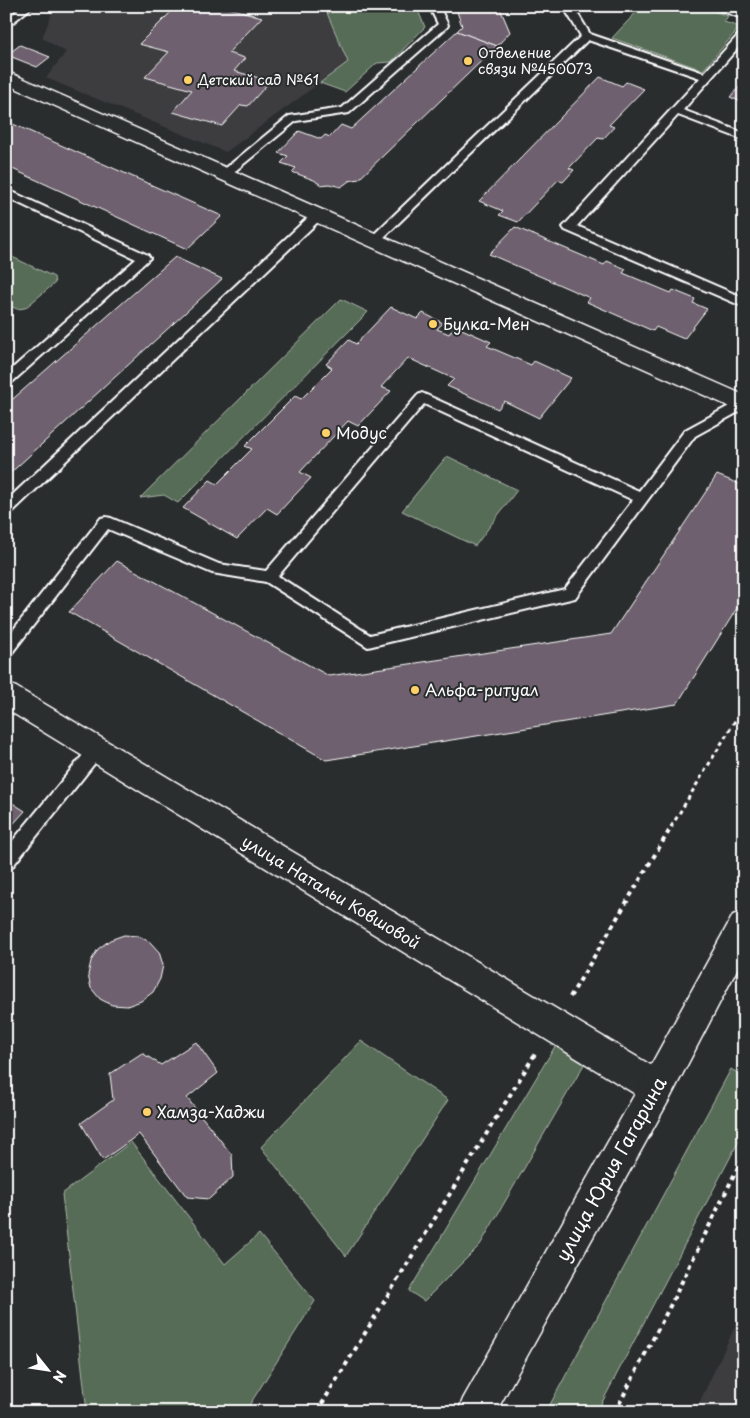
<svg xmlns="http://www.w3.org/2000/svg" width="750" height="1418" font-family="'Playpen Sans',sans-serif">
<rect width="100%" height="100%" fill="#2a2d2e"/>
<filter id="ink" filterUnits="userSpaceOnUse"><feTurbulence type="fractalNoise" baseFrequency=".02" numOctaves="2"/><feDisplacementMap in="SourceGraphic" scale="10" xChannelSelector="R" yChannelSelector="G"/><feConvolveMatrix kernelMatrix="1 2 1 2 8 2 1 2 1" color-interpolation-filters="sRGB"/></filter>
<g filter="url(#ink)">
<g fill="#3e3c41">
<polygon points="55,6 324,6 348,62 226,152 46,78 66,52 42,38"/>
<polygon points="744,1307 744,1412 695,1412"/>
</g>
<g fill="#576c57" stroke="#abb6ab">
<polygon points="324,6 416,6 425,27 391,62 377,63 345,92 320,83 348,62"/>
<polygon points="642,6 698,6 728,16 724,22 740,27 703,70 612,38"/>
<polygon points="6,254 54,277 55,283 25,308 17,309 6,304"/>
<polygon points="341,299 368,312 178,503 164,495 140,498"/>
<polygon points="447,456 517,490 475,546 402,511"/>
<polygon points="361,1041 448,1100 346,1256 261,1147"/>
<polygon points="557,1043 586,1061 480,1245 424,1301 409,1291"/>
<polygon points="731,1069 744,1077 744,1131 597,1412 546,1412"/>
<polygon points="131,1142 225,1264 259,1234 315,1301 245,1412 87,1412 62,1194"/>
</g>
<g fill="#6e606e" stroke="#fff">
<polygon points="177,6 222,6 262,17 228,53 245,58 234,71 270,81 248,106 241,105 222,126 173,112 192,90 145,77 169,52 139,44"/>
<polygon points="455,6 499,6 510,32 497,46 457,31 462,26"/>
<polygon points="457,31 497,46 359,179 349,181 341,187 329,184 321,185 314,180 292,172 296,168 281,163 288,156 278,153 299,131 321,139 325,135 330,137 341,125 351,129"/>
<polygon points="20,45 50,57 37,67 7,55"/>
<polygon points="600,77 622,86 626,82 644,89 609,125 614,127 603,139 598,138 569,168 574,170 563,182 558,180 518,222 499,215 503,211 479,201"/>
<polygon points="744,82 744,103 730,97"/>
<polygon points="6,121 222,216 187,249 6,166"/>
<polygon points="515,227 604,265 607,261 626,269 623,273 671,293 673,290 695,299 693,303 707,309 684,339 656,327 653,331 587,302 590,298 489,254"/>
<polygon points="175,257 222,279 6,477 6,405"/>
<polygon points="391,307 417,319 423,313 443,323 437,329 449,334 455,326 491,342 487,346 531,365 534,361 571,378 539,418 504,401 498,409 447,386 454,379 408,358 381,387 391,391 358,426 348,421 300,472 311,478 277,514 267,508 237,539 183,508 210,480 217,484 252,449 245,446 295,396 301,399 332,368 326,364 349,340 356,344"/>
<polygon points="717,475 744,486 744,597 677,704 326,760 69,612 117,561 329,676 611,634"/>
<polygon points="6,799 25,811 6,832"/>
<polygon points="124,935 138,936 150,942 159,952 163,965 160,979 153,992 141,1001 127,1006 112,1005 100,999 91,988 88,975 91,961 98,949 110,940"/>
<polygon points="196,1042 218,1073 187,1098 232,1155 233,1177 209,1199 187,1197 139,1134 103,1160 81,1123 113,1100 110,1074 142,1053 161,1065"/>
</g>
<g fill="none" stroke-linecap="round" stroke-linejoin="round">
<defs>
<g id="lane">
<polygon points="22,6 33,6 6,28 6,20"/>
<polygon points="429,6 439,6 448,25 447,27 349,113 296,121 229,176 221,176 219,174 221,172 289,116 342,108 438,24"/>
<polygon points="563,6 573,6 590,34 704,73 740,33 744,32 744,41 683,110 744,133 744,140 678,115 577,226 744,298 744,307 565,230 563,227 700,78 588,40 378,243 374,244 368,240 581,36"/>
<polygon points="709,6 724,6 744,13 744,19"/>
<polygon points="6,189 148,255 150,258 10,384 6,385 6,374 136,259 6,197"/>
<polygon points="318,211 324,215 322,218 11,513 6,514 6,501 314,212"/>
<path d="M 422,393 L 639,491 L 685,430 L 744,398 L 744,409 L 695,436 L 575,598 L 368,647 L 266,582 L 212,573 L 108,529 L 11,654 L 6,656 L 6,639 L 101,518 L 106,517 L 111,518 L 219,564 L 266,571 L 418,395 ZM 424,404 L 633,500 L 565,589 L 370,635 L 278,576 Z"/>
<polygon points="97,742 102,744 105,749 102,754 12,867 6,869 6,849 92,744"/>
</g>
<g id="street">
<polygon points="6,71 744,395 744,413 6,84"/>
<polygon points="6,683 16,687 669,1076 673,1088 669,1100 657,1104 645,1100 6,709"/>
</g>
<polygon id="secondary" points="744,911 744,956 669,1100 496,1412 458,1412 463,1399 645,1076 733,915"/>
</defs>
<use href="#lane" stroke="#fff" stroke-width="4"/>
<use href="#street" stroke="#fff" stroke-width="3"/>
<use href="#secondary" stroke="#fff" stroke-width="3"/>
<polyline stroke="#fff" stroke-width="3" stroke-dasharray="4 4" stroke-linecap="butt" points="671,827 744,706"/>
<g stroke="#fff" stroke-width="4" stroke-dasharray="4.5 4.5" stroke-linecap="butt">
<polyline points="570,997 672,826"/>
<polyline points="317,1412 535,1054"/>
<polyline points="615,1412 670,1306 744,1155"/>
</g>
<use href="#lane" fill="#2a2d2e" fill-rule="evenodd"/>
<use href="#street" fill="#2a2d2e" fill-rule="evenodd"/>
<use href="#secondary" fill="#2a2d2e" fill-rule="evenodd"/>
</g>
</g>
<g fill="#ffd166" stroke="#2a2d2e" stroke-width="2">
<circle cx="468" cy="61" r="5"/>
<circle cx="188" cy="80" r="5"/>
<circle cx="433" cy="324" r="5"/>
<circle cx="326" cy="433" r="5"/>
<circle cx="415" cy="690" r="5"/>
<circle cx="147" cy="1112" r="5"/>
</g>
<g text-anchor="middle" stroke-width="4" stroke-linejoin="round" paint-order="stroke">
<g font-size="14" fill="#fff" stroke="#2a2d2e" text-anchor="start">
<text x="478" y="58">Отделение<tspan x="478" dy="16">связи №450073</tspan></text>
<text x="198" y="85">Детский сад №61</text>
</g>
<g font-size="16" fill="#fff" stroke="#2a2d2e" text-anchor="start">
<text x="443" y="330">Булка-Мен</text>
<text x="336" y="439">Модус</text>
<text x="425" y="696">Альфа-ритуал</text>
<text x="157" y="1118">Хамза-Хаджи</text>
</g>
<g font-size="16" fill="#fff" stroke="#2a2d2e">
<text transform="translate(331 892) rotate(31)" y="6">улица Натальи Ковшовой</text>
</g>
<g font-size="19" fill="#fff" stroke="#2a2d2e">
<text transform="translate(611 1169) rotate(-61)" y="7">улица Юрия Гагарина</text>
</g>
</g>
<rect width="750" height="1418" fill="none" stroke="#2a2d2e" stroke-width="25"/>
<rect x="12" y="12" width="725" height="1393" fill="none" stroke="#fff" stroke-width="2" filter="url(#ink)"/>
<g transform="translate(48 1370) rotate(120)" stroke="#2a2d2e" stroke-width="4" paint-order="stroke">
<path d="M0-4L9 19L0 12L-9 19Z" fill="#ffffff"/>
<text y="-8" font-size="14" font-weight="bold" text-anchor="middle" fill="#ffffff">N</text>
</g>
</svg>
